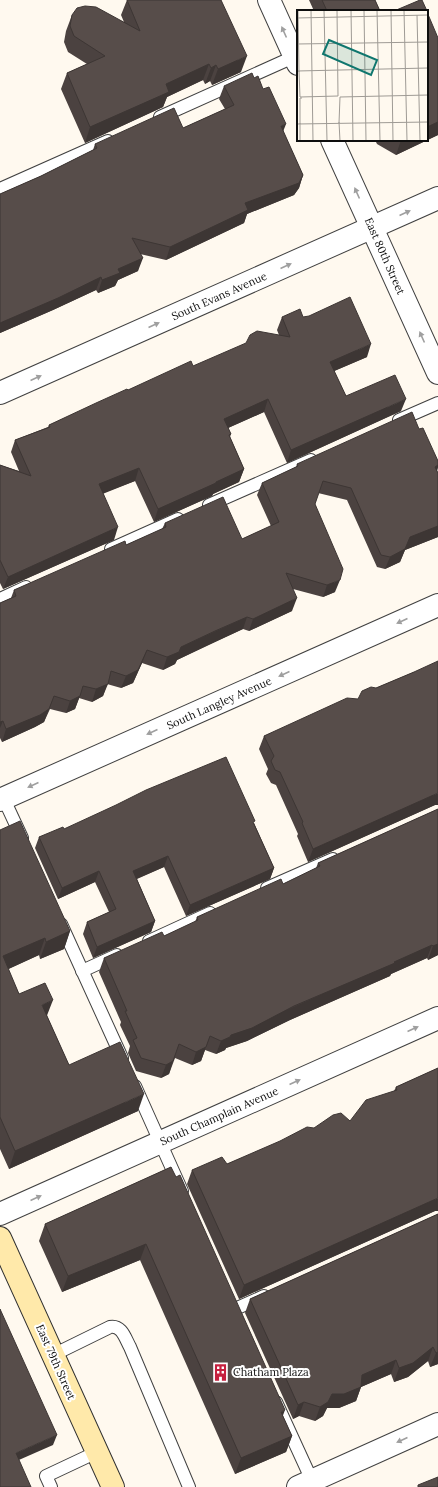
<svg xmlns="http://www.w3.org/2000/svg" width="438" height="1487" font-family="Lora,serif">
<rect width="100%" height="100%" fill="#fff9ef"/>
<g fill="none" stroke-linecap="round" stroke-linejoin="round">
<defs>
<g id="service">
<polyline points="160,117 298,55"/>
<polyline points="0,189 108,141"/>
<polyline points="399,420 438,403"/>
<polyline points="209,505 311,460"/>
<polyline points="111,549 178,519"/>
<polyline points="0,599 26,587"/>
<polyline points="2,795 22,838"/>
<polyline points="267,888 333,859"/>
<polyline points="61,924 122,1058"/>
<polyline points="149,941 210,913"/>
<polyline points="82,971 117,955"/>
<polyline points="135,1086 182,1191"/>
<polyline points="235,1309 264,1296"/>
<path d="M 53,1355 L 110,1327 C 122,1325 125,1338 130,1347 L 189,1487"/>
<polyline points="276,1402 314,1485"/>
<polyline points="51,1487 46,1476 97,1452"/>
</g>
<g id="minor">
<polyline points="269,0 298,64"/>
<polyline points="332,140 438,373"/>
<polyline points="0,393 438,198"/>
<polyline points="0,800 438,605"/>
<polyline points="0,1214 438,1018"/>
<polyline points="298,1487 438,1424"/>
</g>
<polyline id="secondary" points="0,1238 113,1487"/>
</defs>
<use href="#service" stroke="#414141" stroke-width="14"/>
<use href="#minor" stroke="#414141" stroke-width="24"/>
<use href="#secondary" stroke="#303030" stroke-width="24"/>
<use href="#service" stroke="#fff" stroke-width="12"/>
<use href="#minor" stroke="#fff" stroke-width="22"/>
<use href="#secondary" stroke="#ffe9aa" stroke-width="22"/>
</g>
<g fill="#4b4240">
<polygon points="127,0 221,0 241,72 212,85 210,81 205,84 203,80 167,97 163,107 85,143 61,89 67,73 87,64 68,52 64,42 66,31 72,15 124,22 121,15"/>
<polygon points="309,0 375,0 380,11 314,11"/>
<polygon points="438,38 438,135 396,155 377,144 375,140 427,140"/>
<polygon points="224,86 283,131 303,175 299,188 294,195 247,214 244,223 166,260 140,254 138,271 118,280 115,286 98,293 96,290 53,310 0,333 0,194 41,176 93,150 95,144 183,128 225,109 219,99"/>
<polygon points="282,317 303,317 367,357 334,371 346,396 401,411 287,463 264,412 228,428 231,434 230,437 244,469 239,482 213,494 212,496 154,522 135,481 103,493 114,540 3,589 0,583 0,465 19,471 11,452 15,440 48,427 49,425 128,390 279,335 277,330"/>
<polygon points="419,429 438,461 438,467 437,471 438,473 438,537 405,550 400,562 385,569 377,567 347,500 318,493 315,504 335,592 323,597 293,589 292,611 249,631 243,629 210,644 177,660 175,664 163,670 142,663 133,683 121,688 107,684 103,696 92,702 79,698 75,709 66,713 50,709 44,722 35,727 2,742 0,738 0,603 11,598 14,590 126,545 162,529 165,523 242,539 271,526 257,495 262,483 296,467 297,464"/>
<polygon points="414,672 435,805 308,862 297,836 298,834 276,785 271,783 266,774 268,769 259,749 264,736 358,699 376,688"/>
<polygon points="438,809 438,955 428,960 427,958 391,974 390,976 290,1020 247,1041 226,1048 225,1050 216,1054 205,1050 201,1061 192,1065 175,1058 169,1074 161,1078 136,1071 128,1053 130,1046 120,1025 121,1022 99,972 104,958 164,936 195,922 197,917 283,884 316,868 318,863"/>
<polygon points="254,823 274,868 270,879 186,916 164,867 137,879 155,921 151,932 93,958 83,934 87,922 109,912 95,882 58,899 35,848 39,837 64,829"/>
<polygon points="0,830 70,931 64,949 40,959 39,955 8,969 19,994 47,1016 69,1065 138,1111 9,1169 0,1149"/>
<polygon points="438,1068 435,1211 239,1299 187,1184 192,1170 227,1164 314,1128 350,1121 394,1091 396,1087"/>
<polygon points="171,1167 292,1436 286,1452 235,1474 140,1260 62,1292 39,1241 45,1224"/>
<polygon points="438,1214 438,1364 430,1367 428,1361 408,1377 394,1382 391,1374 361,1387 356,1401 339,1408 327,1408 323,1416 315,1421 299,1416 293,1419 245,1313 250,1299"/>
</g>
<g fill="#3d3634">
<polygon points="247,56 241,72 212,85 218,69"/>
<polygon points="209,64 203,80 167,97 163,107 85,143 90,127 166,84"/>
<polygon points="216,65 210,81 205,84 211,68"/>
<polygon points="438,122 438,135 396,155 401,140 427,140 427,127"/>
<polygon points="286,124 281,137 281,126"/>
<polygon points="303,175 299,188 294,195 247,214 244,223 166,260 170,247 245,203"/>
<polygon points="143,258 138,271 118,280 115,286 98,293 102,280 118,269"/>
<polygon points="101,277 96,290 53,310 0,333 0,323"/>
<polygon points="371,344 367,357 325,375 330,362"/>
<polygon points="268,399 264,412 219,432 224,419"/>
<polygon points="406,399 401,411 287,463 291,450"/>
<polygon points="438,465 438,467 435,477 435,467"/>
<polygon points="139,468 135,481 95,497 99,484"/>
<polygon points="244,469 239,482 213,494 212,496 154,522 158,509 216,482"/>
<polygon points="438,526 438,537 405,550 400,562 385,569 390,557 410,537"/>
<polygon points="118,527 114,540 3,589 8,577"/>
<polygon points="340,580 335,592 323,597 327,585"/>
<polygon points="297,598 292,611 249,631 253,619"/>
<polygon points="247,617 243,629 177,660 175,664 163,670 167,657 181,647"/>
<polygon points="147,650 142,663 133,683 121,688 126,676"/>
<polygon points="108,684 103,696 92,702 96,689"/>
<polygon points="54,696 44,722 35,727 2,742 6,729"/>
<polygon points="80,696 75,709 66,713 70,701"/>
<polygon points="3,721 0,728 0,722"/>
<polygon points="438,793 438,805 435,805 308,862 313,849"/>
<polygon points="168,856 164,867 129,882 133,871"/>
<polygon points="274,868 270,879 186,916 190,905"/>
<polygon points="99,871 95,882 58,899 62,888"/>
<polygon points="155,921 151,932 93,958 97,947"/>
<polygon points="70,931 64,949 40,959 46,942"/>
<polygon points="45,938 39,955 0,973 3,956"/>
<polygon points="438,944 438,955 428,960 433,946"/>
<polygon points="432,945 427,958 391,974 390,976 290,1020 247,1041 226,1048 225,1050 216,1054 221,1041 231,1035"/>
<polygon points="53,1000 46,1018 42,1005"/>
<polygon points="210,1036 201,1061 192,1065 196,1052"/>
<polygon points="173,1061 169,1074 161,1078 166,1065"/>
<polygon points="144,1094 138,1111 9,1169 15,1151"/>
<polygon points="438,1198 438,1211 435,1211 239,1299 244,1285"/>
<polygon points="146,1244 140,1260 62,1292 68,1276"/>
<polygon points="433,1347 428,1361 408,1377 394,1382 399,1368"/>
<polygon points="438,1352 438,1364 430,1367 436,1353"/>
<polygon points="396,1360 391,1374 361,1387 356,1401 339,1408 327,1408 323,1416 315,1421 320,1407 332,1394 362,1375"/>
<polygon points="304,1402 299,1416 293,1419 298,1405"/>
<polygon points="285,1410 279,1426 281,1412"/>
<polygon points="57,1435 53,1445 12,1463 16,1453"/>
<polygon points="292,1436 286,1452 235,1474 241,1458"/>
</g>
<g fill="#574d4a" stroke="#3d3634">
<polygon points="127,0 221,0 247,56 218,69 216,65 211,68 209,64 166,84 169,92 90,127 67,73 105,56 74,36 70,26 72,15 77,8 85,6 96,7 140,31"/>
<polygon points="322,0 375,0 380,11 327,11"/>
<polygon points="420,0 422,0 427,11 394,11"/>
<polygon points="427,12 438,38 438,122 427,127"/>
<polygon points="252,73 254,78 258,76 263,89 269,87 286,124 281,126 303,175 299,183 245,203 248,210 170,247 132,238 143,258 118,269 120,273 102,280 101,277 58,298 0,323 0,194 41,176 97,148 95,144 174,108 183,128 234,105 224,86"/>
<polygon points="350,297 371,344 330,362 346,396 395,375 406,399 291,450 268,399 224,419 231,434 229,435 244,469 216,482 216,483 158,509 139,468 99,484 118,527 8,577 0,560 0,465 31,476 15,440 50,427 49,425 96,403 127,389 128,390 191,361 193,366 246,343 250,335 257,331 290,337 282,317 300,309 303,317 309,316"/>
<polygon points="412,412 419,429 423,428 438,461 438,465 435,467 438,473 438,526 410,537 405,549 390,557 381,555 351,488 323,481 315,504 343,569 340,580 327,585 286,573 297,598 253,619 247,617 215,631 181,647 179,652 167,657 147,650 138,670 126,676 111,671 108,684 96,689 83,686 80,696 70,701 54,696 49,709 40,715 6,729 3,721 0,722 0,603 16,596 14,590 125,541 126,545 166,527 165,523 223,497 242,539 279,522 262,483 298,466 297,464"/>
<polygon points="438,661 438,793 313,849 302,823 303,822 280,772 275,770 271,761 274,756 264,736 347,698 358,699 362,691 371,687 376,688 414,672"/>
<polygon points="226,757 255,821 253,822 274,868 190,905 168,856 133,871 155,921 97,947 87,922 116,909 99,871 62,888 39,837 63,827 64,829 116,805 146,790"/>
<polygon points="438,809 438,944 433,946 432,945 394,962 395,963 294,1006 252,1028 231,1035 230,1037 221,1041 210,1036 206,1047 196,1052 179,1044 173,1061 166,1065 141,1058 133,1040 137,1038 125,1011 127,1011 104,958 162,932 164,936 198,920 197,917 281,879 283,884 320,866 318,863"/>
<polygon points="20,821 70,931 46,942 45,938 3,956 19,994 45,983 53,1000 42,1005 69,1065 120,1042 144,1094 15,1151 0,1117 0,830"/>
<polygon points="438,1068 438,1198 244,1285 192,1170 222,1157 227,1164 280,1141 307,1127 314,1128 333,1115 341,1113 350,1121 366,1100 397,1090 396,1087"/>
<polygon points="171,1167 176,1177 180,1175 285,1410 281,1412 292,1436 241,1458 146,1244 68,1276 45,1224"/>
<polygon points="438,1214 438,1352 436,1353 433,1347 413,1363 399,1368 396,1360 362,1375 361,1387 344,1394 332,1394 328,1402 320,1407 304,1402 298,1405 250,1299"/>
<polygon points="0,1309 57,1435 16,1453 31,1487 0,1487"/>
<polygon points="438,1477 438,1487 418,1487 418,1485"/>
</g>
<defs><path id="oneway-solid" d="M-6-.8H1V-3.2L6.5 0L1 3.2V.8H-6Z"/></defs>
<g fill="#9f9f9f">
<use href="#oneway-solid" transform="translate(284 32) rotate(-114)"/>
<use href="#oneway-solid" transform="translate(357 193) rotate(-114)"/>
<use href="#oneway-solid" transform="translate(405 213) rotate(-24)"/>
<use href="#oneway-solid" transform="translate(286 266) rotate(-24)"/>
<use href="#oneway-solid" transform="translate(154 325) rotate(-24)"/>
<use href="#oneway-solid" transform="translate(422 337) rotate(-114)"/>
<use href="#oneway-solid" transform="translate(36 378) rotate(-24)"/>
<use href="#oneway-solid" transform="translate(402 621) rotate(156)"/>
<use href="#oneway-solid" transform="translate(284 674) rotate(156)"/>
<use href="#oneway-solid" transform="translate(152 732) rotate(156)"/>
<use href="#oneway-solid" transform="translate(33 785) rotate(156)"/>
<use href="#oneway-solid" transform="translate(413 1029) rotate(-24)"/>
<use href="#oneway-solid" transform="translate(295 1082) rotate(-24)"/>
<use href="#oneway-solid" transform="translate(36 1198) rotate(-24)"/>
<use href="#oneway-solid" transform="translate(402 1440) rotate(156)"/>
</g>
<defs>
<symbol id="building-bare" viewBox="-9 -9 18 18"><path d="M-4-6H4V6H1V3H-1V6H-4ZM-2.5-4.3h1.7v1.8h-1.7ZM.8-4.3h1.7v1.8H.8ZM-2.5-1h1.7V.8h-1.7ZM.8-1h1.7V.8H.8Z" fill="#c51f3e" stroke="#fff" stroke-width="2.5" paint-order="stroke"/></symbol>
</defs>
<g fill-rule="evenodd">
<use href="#building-bare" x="208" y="1360" width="25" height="25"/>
</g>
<g text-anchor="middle" stroke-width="4" stroke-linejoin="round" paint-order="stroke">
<g font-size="11" fill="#0e0e0e" stroke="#fff">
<text transform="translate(385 256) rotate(66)" y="4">East 80th Street</text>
<text transform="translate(219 296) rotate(-24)" y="4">South Evans Avenue</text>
<text transform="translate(219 703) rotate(-24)" y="4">South Langley Avenue</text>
<text transform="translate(219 1116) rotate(-24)" y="4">South Champlain Avenue</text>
<text transform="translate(56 1362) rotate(66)" y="4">East 79th Street</text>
</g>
<g font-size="11" fill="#0e0e0e" stroke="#fff" text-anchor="start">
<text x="233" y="1376">Chatham Plaza</text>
</g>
</g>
<g transform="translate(297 10)">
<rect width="131" height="131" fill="#fff9ef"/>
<path fill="none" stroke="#9f9b95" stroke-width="1" d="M 1,0 L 2,62M 14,0 L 16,131M 27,0 L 30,131M 54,0 L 56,131M 67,0 L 69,131M 80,0 L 83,131M 94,0 L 96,131M 107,0 L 110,131M 120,5 L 123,131M 0,8 L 131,5M 0,34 L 131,32M 0,61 L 131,58M 2,61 L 3,87 L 41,86 L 40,0M 42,112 L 43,131M 3,113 L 3,131M 42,113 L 43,87 L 131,85M 0,114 L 131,112M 3,114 L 3,88 L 5,88"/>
<path fill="#0f766e" fill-opacity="0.15" stroke="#0f766e" stroke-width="2" d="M 32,30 L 80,50 L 74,65 L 26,44 Z"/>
<rect width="131" height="131" fill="none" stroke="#0e0e0e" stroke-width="2"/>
</g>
</svg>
